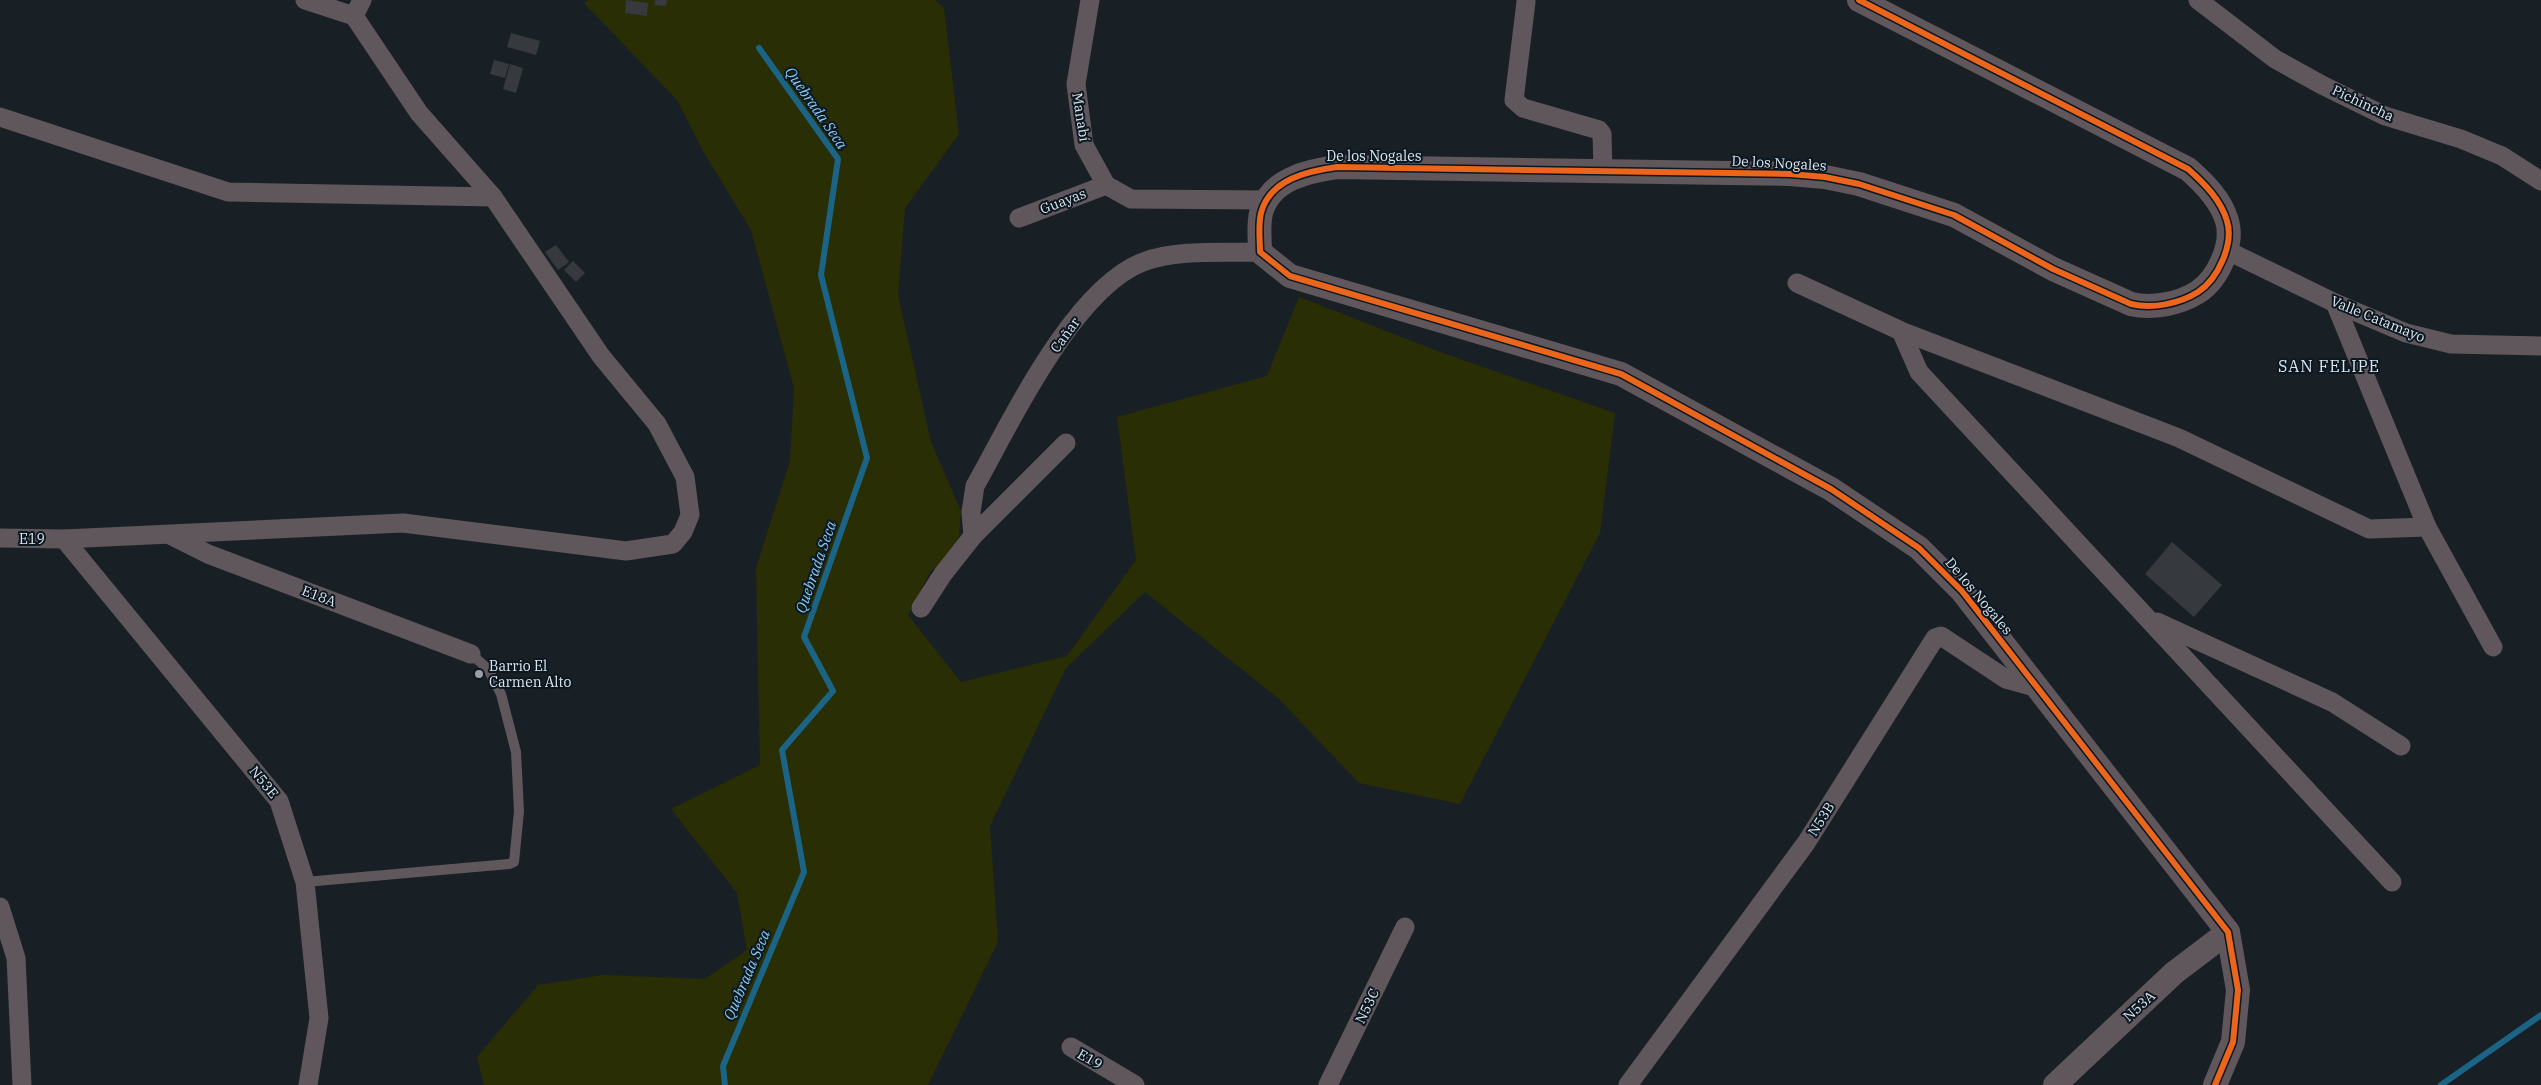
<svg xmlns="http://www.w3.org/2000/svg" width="2541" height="1085" font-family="'IBM Plex Serif',serif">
<rect width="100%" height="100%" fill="#192025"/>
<polygon fill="#292e05" points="589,0 935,0 944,8 959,134 905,208 898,295 931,442 961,511 958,548 930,572 908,615 961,682 1067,656 1136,560 1117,417 1267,376 1299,297 1440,352 1615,413 1600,533 1460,804 1359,783 1278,698 1145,592 1066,668 990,826 998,942 928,1085 484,1085 477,1057 538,985 603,975 705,979 747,950 737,893 671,809 760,765 756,568 790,461 794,388 751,230 703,151 677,100 584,3"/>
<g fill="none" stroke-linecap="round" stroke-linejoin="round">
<g stroke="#1b6485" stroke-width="6">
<polyline points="725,1085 723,1066 804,872 782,750 833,691 804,637 867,458 821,275 838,159 759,48"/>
<polyline points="2441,1085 2541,1015"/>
</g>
</g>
<g fill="#36393e">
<polygon points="626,0 648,3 647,16 625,13"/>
<polygon points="655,0 667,0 666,6 654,5"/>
<polygon points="511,33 540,41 536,55 507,47"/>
<polygon points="494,60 509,64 505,78 490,74"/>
<polygon points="510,64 523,68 516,93 503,89"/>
<polygon points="556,245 569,262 558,270 545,252"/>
<polygon points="573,261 585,273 576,282 564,270"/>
<polygon points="2172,542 2222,585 2194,617 2145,574"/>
</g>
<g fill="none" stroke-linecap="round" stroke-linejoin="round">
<polyline stroke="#5f575c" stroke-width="10" points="305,882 509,864 514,862 519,811 516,752 501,694 488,669 471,654"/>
<g stroke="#5f575c" stroke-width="19">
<polyline points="1090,0 1076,84 1084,145 1106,185 1131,199 1268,200"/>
<polyline points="2198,0 2275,59 2322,85 2385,116 2461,139 2502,156 2541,181"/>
<polyline points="1526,2 1514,100 1523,108 1599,130 1602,134 1603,170"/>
<polyline points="354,16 362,0"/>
<polyline points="0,117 228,192 493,197"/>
<polyline points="1019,218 1106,185"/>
<polyline points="2226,250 2335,303 2406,333 2451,344 2541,346"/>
<polyline points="1797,283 1901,331 2179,438 2369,529 2427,527"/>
<polyline points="2335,303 2427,527 2493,647"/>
<polyline points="1901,331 1919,372 2392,882"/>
<polyline points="170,535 208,554 471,654"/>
<path d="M 973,536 L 971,512 L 975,486 C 1011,422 1073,289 1143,262 C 1176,249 1224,253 1260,252"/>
<polyline points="0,538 64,539 403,523 626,551 673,544 683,532 690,515 685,477 657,424 601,356 493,197 419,113 354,16 305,0"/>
<polyline points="64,539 279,801 305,882 319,1018 308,1085"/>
<polyline points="921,608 943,574 973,536 1066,443"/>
<polyline points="2157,622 2332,702 2401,746"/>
<polyline points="0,907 16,958 22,1085"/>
<polyline points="1071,1047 1135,1085"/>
<polyline points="1328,1085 1405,927"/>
<polyline points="1628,1085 1806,843 1935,638 1941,636 2006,679 2035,687"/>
</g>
<g stroke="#5f575c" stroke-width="24">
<path d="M 1859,0 L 2188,169 C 2204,183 2221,200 2227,221 C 2234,244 2218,279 2198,292 C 2179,304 2152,309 2131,304 L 2053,269 L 1954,215 L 1859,184 L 1825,177 L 1790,174 L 1337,167 C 1308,171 1270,179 1261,213 C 1258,225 1260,239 1260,252 L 1290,276 L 1621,374 L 1831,489 L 1919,548 L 1962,591 L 2228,932 L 2238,990 L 2233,1042 L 2215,1085"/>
<polyline points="2055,1085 2174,973 2228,932"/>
</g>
<defs>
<path id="cycleway" d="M 1859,0 L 2188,169 C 2204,183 2221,200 2227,221 C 2234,244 2218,279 2198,292 C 2179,304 2152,309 2131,304 L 2053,269 L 1954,215 L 1859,184 L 1825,177 L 1790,174 L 1337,167 C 1308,171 1270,179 1261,213 C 1258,225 1260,239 1260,252 L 1290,276 L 1621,374 L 1831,489 L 1919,548 L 1962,591 L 2228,932 L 2238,990 L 2233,1042 L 2215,1085"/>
</defs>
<use href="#cycleway" stroke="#0b1721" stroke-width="9"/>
<use href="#cycleway" stroke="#eb651d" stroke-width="6"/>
</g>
<circle fill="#98a0a6" stroke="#0b1721" stroke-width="2" cx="479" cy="674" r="5"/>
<g text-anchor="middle" stroke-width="4" stroke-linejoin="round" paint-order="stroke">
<g font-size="14" fill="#dde5ec" stroke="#0b1721">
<text transform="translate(2363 103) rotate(25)" y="5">Pichincha</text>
<text transform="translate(1081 117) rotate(81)" y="5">Manabí</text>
<text x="1374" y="161">De los Nogales</text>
<text transform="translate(1779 163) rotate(3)" y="5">De los Nogales</text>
<text transform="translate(1063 201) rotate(-21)" y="5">Guayas</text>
<text transform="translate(2378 319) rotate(22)" y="5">Valle Catamayo</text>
<text transform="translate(1065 335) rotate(-54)" y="5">Cañar</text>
<text x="32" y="544">E19</text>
<text transform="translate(319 596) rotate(21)" y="5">E18A</text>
<text transform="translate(1979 596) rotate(50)" y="5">De los Nogales</text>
<text transform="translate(264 782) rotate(51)" y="5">N53E</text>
<text transform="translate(1821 819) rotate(-58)" y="5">N53B</text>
<text transform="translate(1367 1006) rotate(-64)" y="5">N53C</text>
<text transform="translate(2139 1006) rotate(-42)" y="5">N53A</text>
<text transform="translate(1090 1059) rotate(30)" y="5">E19</text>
</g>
<g font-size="14" fill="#dde5ec" stroke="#0b1721" text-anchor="start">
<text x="489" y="671">Barrio El<tspan x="489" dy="16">Carmen Alto</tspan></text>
</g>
<g font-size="15" font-style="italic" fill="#87ccf2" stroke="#0b1721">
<text transform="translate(816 108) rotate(55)" y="5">Quebrada Seca</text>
<text transform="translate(816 567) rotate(-71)" y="5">Quebrada Seca</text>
<text transform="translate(747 975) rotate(-67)" y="5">Quebrada Seca</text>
</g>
<g font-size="16" letter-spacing="1" fill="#dde5ec" stroke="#0b1721">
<text x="2329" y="372">SAN FELIPE</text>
</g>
</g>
</svg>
